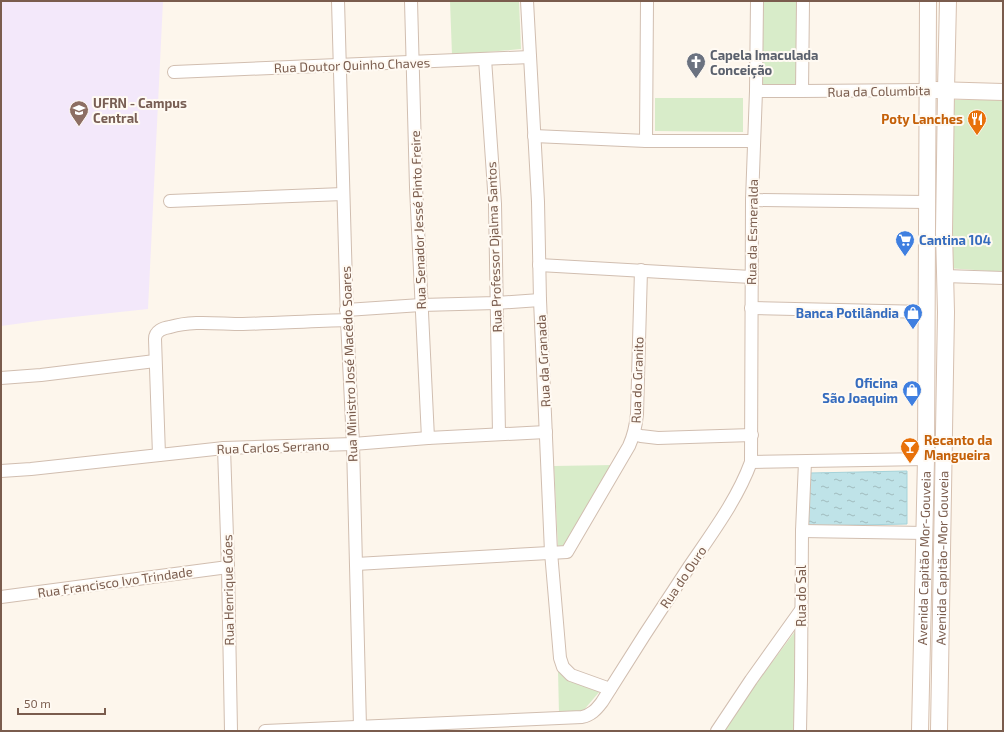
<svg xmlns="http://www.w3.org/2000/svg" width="1004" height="732" font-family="'Exo 2',sans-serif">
<defs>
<pattern id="water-ripples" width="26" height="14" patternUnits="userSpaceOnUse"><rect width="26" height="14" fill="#bfe3e8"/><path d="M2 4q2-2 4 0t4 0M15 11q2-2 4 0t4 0" fill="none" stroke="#a0bbbe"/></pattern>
</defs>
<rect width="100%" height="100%" fill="#fdf6ec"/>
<polygon fill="#f3e8fa" points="1,1 163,1 148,309 45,320 1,326"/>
<g fill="#d8ecc9">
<polygon points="450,1 519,1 521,49 452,55"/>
<polygon points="760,1 797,1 799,85 758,90"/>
<polygon points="655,98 743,98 743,132 655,131"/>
<polygon points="1003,99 1003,272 947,268 948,100"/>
<polygon points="613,465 564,548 558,547 554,466"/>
<polygon points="799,626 797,731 721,731"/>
<polygon points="558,670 600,691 583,711 559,714"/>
</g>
<polygon fill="url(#water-ripples)" stroke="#a5d3da" points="907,471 907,524 807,526 810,473"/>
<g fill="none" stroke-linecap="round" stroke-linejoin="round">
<defs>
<g id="street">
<polyline points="338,1 347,320 353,444 360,727"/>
<polyline points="411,1 416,187 428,438"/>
<polyline points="527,1 538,202 540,300 551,552 560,658 563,667 571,675 610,689"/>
<polyline points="485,59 495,204 499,434"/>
<polyline points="174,72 530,57"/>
<polyline points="756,91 802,91 927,90"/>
<polyline points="802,91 803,1"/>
<polyline points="534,136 646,141 754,141"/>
<polyline points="646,141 647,1"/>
<polyline points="752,200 927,202"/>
<polyline points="170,201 343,194"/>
<polyline points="539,265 751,277"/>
<polyline points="945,276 1003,278"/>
<polyline points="751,308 927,312"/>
<polyline points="346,310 421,305 496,303 540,300"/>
<polyline points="1,378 41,375 155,361"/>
<polyline points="634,434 641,436 658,438 752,435"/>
<polyline points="224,448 228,567 231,731"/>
<path d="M 159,455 L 155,339 C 155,331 163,328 170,327 C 193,320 219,324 243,324 C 278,323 312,321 347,320"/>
<polyline points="751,462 926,459"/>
<polyline points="1,471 31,469 224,448 353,444 428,438 546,432"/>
<polyline points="802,531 925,533"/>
<path d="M 356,564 L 567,552 L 629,446 C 634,435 636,425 637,414 L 641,270"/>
<polyline points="1,597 228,567"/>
<path d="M 265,731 L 582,717 C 591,715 596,710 602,702 C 630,657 659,612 689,567 C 712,533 737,500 751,462 L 752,200 L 756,91 L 757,1"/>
<polyline points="717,731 751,680 801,610"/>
<polyline points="800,731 801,679 802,531 805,462"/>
</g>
<g id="secondary">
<polyline points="935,90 1003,92"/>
<path id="s1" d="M 920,731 L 926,459 L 928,1"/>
<path id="s2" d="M 939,731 L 946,312 L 944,232 L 946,90 L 948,1"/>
</g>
</defs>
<use href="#street" stroke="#d1beb0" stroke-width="14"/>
<use href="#secondary" stroke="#d6c0b0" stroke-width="18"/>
<use href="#street" stroke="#fff" stroke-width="12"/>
<use href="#secondary" stroke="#fff" stroke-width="16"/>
</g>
<defs>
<symbol id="church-pin" viewBox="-11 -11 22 30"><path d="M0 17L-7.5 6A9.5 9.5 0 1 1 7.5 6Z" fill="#6b7280" stroke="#fffaf3"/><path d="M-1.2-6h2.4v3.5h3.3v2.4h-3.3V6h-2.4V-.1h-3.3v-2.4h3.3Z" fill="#fff"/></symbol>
<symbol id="university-pin" viewBox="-11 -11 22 30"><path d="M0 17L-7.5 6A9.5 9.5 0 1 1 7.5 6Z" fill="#8d6e63" stroke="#fffaf3"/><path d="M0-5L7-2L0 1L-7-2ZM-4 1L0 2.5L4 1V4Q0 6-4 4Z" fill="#fff"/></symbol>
<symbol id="restaurant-pin" viewBox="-11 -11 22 30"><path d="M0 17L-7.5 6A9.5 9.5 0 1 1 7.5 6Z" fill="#e8710a" stroke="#fffaf3"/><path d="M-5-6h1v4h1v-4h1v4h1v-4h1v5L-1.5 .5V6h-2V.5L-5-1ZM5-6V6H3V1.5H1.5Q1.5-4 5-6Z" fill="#fff"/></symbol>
<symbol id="supermarket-pin" viewBox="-11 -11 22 30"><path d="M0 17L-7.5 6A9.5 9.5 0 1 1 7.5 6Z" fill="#3f7fe0" stroke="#fffaf3"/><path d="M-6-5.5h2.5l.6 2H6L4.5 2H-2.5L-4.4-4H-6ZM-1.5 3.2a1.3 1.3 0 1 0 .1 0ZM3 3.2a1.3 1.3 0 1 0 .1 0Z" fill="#fff"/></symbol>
<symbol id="shop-pin" viewBox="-11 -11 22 30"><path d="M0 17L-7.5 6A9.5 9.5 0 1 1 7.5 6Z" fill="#3f7fe0" stroke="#fffaf3"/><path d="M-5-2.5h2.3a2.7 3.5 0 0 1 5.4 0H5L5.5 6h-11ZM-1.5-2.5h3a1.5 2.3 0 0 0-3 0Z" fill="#fff"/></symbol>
<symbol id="bar-pin" viewBox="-11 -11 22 30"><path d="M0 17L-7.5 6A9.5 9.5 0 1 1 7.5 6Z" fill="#e8710a" stroke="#fffaf3"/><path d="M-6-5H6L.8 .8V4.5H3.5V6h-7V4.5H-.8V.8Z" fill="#fff"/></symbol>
</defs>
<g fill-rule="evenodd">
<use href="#church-pin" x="685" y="51" width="22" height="30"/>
<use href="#university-pin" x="68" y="99" width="22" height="30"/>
<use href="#restaurant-pin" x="966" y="108" width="22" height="30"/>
<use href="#supermarket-pin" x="894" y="229" width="22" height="30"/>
<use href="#shop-pin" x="902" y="302" width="22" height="30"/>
<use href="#shop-pin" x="901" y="379" width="22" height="30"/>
<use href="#bar-pin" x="899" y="436" width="22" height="30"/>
</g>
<g text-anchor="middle" stroke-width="4" stroke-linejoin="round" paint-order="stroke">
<g font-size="13" font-weight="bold" fill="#5b616d" stroke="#fffaf3" text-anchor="start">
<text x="710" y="60">Capela Imaculada<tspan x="710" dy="15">Conceição</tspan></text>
</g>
<g font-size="13" fill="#7a5c4d" stroke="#fffaf3">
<text transform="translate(352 65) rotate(-2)" y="5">Rua Doutor Quinho Chaves</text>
<text transform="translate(879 91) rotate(-1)" y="5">Rua da Columbita</text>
<text transform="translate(418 220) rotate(-92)" y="5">Rua Senador Jessé Pinto Freire</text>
<text transform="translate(752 232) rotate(-89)" y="5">Rua da Esmeralda</text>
<text transform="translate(494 247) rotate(-92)" y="5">Rua Professor Djalma Santos</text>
<text transform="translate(543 361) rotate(-93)" y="5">Rua da Granada</text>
<text transform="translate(349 364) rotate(-92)" y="5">Rua Ministro José Macêdo Soares</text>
<text transform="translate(637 380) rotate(-88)" y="5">Rua do Granito</text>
<text transform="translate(273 447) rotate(-2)" y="5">Rua Carlos Serrano</text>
<text dy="5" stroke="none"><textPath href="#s1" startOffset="173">Avenida Capitão Mor-Gouveia</textPath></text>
<text dy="5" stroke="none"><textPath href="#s2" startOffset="173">Avenida Capitão-Mor Gouveia</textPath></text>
<text transform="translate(683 577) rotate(-56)" y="5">Rua do Ouro</text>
<text transform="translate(115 582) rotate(-8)" y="5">Rua Francisco Ivo Trindade</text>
<text transform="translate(228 590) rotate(-91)" y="5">Rua Henrique Góes</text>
<text transform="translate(801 596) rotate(-90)" y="5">Rua do Sal</text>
</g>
<g font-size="13" font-weight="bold" fill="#785e54" stroke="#fffaf3" text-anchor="start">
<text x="93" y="108">UFRN - Campus<tspan x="93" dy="15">Central</tspan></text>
</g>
<g font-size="13" font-weight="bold" fill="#c56008" stroke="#fffaf3" text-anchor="end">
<text x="963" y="124">Poty Lanches</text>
<text x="924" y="445" text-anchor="start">Recanto da<tspan x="924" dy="15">Mangueira</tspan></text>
</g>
<g font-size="13" font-weight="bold" fill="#366cbe" stroke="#fffaf3" text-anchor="end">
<text x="919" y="245" text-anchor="start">Cantina 104</text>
<text x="899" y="318">Banca Potilândia</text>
<text x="898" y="388">Oficina<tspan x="898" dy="15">São Joaquim</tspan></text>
</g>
</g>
<rect width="1004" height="732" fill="none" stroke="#7a5c4d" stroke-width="4"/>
<path d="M18 708v6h87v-6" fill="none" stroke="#7a5c4d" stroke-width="2"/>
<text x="24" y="708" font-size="12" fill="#7a5c4d" stroke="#fffaf3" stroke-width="3" paint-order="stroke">50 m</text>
</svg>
